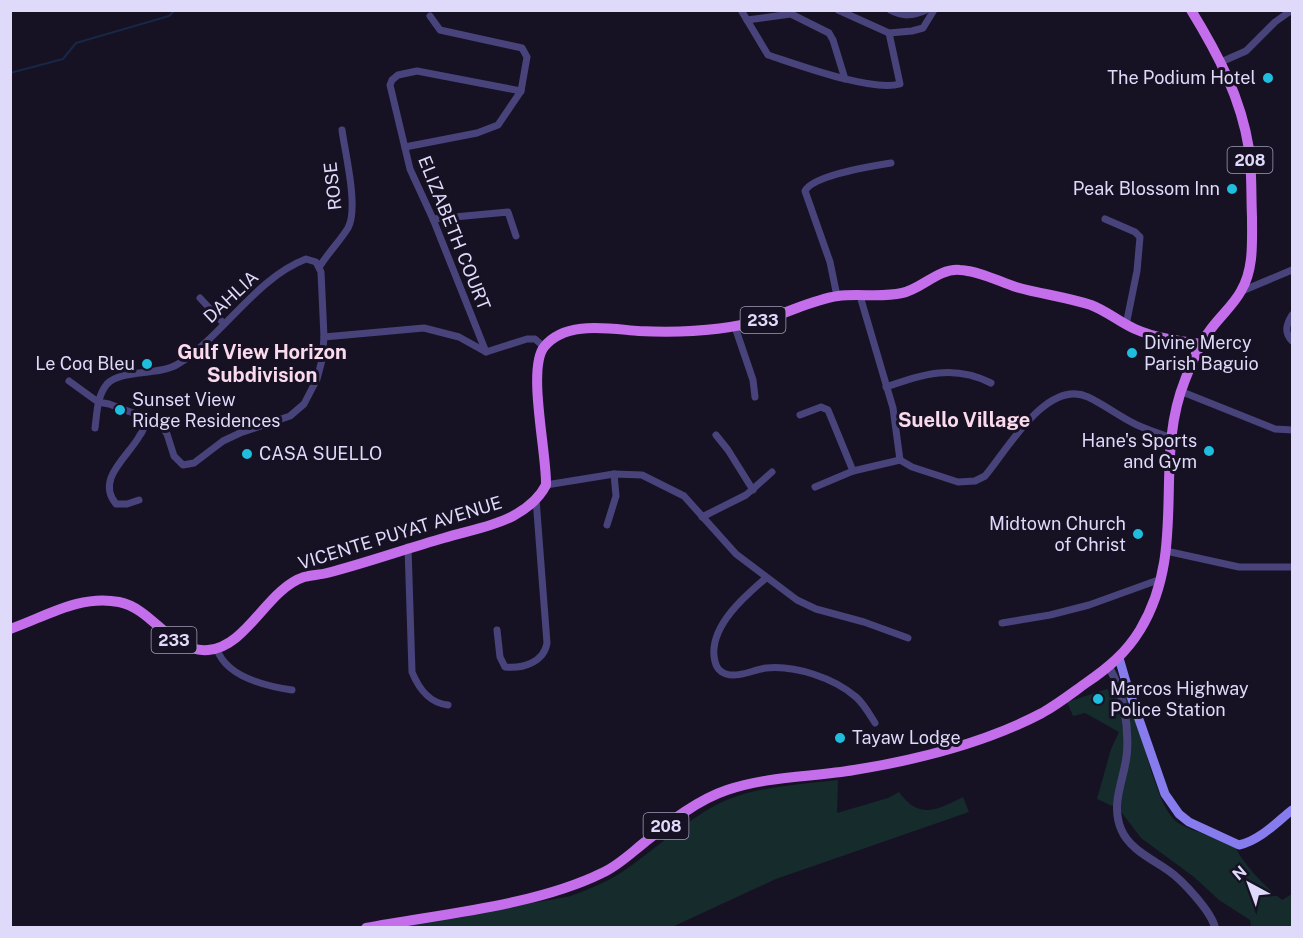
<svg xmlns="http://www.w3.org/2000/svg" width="1303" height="938" font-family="'Public Sans',sans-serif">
<rect width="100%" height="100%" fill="#161223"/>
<g fill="#152b2c">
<path d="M 1129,687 C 1137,715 1155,807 1177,822 C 1190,831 1216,837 1233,843 C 1243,864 1263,885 1282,900 L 1292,894 L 1292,927 L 1251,927 L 1250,920 L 1219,900 L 1194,877 L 1141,838 L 1119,809 L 1097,799 L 1111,749 L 1119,732 L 1085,713 L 1073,716 L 1067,702 L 1107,689 L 1113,695 L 1121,690 Z"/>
<path d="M 838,780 L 837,813 L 888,798 L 899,792 C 919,820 937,810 963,797 L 969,812 L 776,879 L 672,927 L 394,928 L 571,896 C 590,889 609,881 625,870 C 655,849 684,822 716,805 C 752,786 798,785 838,780 Z"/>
</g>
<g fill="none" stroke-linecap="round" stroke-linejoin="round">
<polyline stroke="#172747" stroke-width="2" points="10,73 63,59 76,43 169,16 175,10"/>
<g stroke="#49437b" stroke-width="7">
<path d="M 741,10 L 768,55 C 799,65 871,92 900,84 L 889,33"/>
<polyline points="838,10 889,33 912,31 923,28 934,10"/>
<path d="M 890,10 C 903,17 913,16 926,10"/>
<polyline points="747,20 791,14 829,33 833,40 845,79"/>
<polyline points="1221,62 1246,51 1275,22 1292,10"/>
<polyline points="405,147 477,133 498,125 521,91 527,57 522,48 440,30 430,16"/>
<polyline points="433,219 508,212 516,236"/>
<polyline points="1105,219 1135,232 1140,237 1137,271 1126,325"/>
<path d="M 320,266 C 328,253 340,241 348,228 C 359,208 345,153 342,130"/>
<polyline points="1242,291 1292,270"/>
<path d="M 837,296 L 830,262 L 805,191 C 813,175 873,166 891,163"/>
<polyline points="860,296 893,408 900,460"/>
<polyline points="200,298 224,324"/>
<path d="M 1292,315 C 1286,325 1284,332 1292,341"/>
<polyline points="735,327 753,380 755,397"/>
<polyline points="324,337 424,328 459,337 486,352 527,339 535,339 544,347"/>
<polyline points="486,352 433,219 410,169 390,85 392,80 398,75 417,71 521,91"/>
<path d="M 69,381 L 98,402 L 109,404 L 160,423 L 167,434 L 174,456 L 183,465 L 194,463 L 223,441 L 240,433 L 290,416 L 304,404 L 317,379 L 322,360 L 324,337 L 321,272 L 316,262 L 306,259 C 256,278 223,336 178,364 C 159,376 121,369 107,384 C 97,396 97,413 95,428"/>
<path d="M 886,387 C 924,374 953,364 991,383"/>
<polyline points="1180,391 1275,429 1292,430"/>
<polyline points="800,415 821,407 828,410 853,471"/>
<polyline points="716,435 728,450 753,490"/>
<path d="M 900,460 L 912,467 L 958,482 L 975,481 L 985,476 C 1007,450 1047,378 1088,397 C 1105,405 1120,417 1137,425 C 1148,430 1160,434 1172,438"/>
<polyline points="546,485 614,474 642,475 684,496 736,554 797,600 816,609 864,622 908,638"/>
<polyline points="815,487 853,471 900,460"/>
<path d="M 139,500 L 127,504 L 116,504 C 95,479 129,456 140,435 C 144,430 145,424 147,418"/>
<polyline points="702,517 746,495 772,472"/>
<polyline points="607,525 616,496 614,474"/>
<path d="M 408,547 L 412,672 C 419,689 429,703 448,705"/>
<polyline points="1166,551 1239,567 1292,567"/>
<path d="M 766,578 C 745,596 711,625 714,656 C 715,664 717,671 726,674 C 738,678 753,670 766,668 C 795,665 834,678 856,697 C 864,704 870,715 875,723"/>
<polyline points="1002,623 1050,615 1089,605 1161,579"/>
<path d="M 497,630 L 500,657 L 505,667 C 523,669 544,662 547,643 L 536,499"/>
<path d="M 217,649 C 226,677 265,686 292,690"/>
</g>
<path stroke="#49437b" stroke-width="8" d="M 1109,667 C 1123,692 1129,724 1127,752 C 1125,779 1110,802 1121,829 C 1129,849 1152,859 1169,871 C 1182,880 1212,912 1215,928"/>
<path stroke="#877ced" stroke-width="9" d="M 1119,658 L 1126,682 L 1165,794 L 1179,814 L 1189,822 L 1239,845 C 1259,841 1277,822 1292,810"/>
<g stroke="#c56eeb" stroke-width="10">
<path d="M 10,629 C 45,617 80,594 119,602 C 154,609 170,653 208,650 C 247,647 267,589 304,577 C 311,575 319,575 327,573 C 366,563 405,549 444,538 C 467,531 492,527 513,516 C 526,509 539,499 546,485 C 547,454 527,369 544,347 C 565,320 610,329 639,331 C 682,333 728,331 769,318 C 792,311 815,299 838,296 C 859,293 880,298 902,293 C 922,289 938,268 960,270 C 979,271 998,281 1016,287 C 1041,294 1066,297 1091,305 C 1107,311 1119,322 1135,329 C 1155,338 1178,341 1201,344"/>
<path d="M 366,928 C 440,914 535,906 602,873 C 618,866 631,853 645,842 C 670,822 697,800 727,790 C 768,776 813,777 854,770 C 916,760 987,742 1042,713 C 1058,704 1072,693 1086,683 C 1108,668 1126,653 1140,630 C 1189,549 1152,462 1185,380 C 1191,364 1198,347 1208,333 C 1218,318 1233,306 1241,291 C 1254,269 1252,242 1252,217 C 1251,195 1252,171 1249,149 C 1241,98 1218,54 1191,10"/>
</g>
</g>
<g fill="#1fbedf" stroke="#161223" stroke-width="2">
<circle cx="1268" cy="78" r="6"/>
<circle cx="1232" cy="189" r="6"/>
<circle cx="1132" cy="353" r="6"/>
<circle cx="147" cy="364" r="6"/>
<circle cx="120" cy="410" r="6"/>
<circle cx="1209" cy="451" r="6"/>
<circle cx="247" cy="454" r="6"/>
<circle cx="1138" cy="534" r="6"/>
<circle cx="1098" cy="699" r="6"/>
<circle cx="840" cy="738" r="6"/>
</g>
<g text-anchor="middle" stroke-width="6" stroke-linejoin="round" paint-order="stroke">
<g fill="#161223" stroke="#a39dba" stroke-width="1.5">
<rect x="1227.5" y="147" width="45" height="26" rx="4.5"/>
<rect x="740.5" y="307" width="45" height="26" rx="4.5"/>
<rect x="151.5" y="627" width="45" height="26" rx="4.5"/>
<rect x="643.5" y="813" width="45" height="26" rx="4.5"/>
</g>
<g font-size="16" font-weight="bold" fill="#dfd9fa">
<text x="1250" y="166">208</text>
<text x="763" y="326">233</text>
<text x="174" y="646">233</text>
<text x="666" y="832">208</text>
</g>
<g font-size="18" fill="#dfd9fa" stroke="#161223" text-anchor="end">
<text x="1256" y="84">The Podium Hotel</text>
<text x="1220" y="195">Peak Blossom Inn</text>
<text x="1144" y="349" text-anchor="start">Divine Mercy<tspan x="1144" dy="21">Parish Baguio</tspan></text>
<text x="135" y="370">Le Coq Bleu</text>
<text x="132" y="406" text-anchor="start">Sunset View<tspan x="132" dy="21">Ridge Residences</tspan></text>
<text x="1197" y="447">Hane's Sports<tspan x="1197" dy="21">and Gym</tspan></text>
<text x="259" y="460" text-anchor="start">CASA SUELLO</text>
<text x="1126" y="530">Midtown Church<tspan x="1126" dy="21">of Christ</tspan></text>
<text x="1110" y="695" text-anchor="start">Marcos Highway<tspan x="1110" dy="21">Police Station</tspan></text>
<text x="852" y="744" text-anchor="start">Tayaw Lodge</text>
</g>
<g font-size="18" fill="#dfd9fa" stroke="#161223">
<text transform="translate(333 186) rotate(-96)" y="6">ROSE</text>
<text transform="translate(454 233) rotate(68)" y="6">ELIZABETH COURT</text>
<text transform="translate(231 297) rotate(-43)" y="6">DAHLIA</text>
<text transform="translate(400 533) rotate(-17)" y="6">VICENTE PUYAT AVENUE</text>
</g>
<g font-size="20" font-weight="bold" fill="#fadaec" stroke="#161223">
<text x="262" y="359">Gulf View Horizon<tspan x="262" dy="23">Subdivision</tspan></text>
<text x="964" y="427">Suello Village</text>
</g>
</g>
<rect width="1303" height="938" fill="none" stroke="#dfd9fa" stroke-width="24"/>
<g transform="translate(1249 884) rotate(319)" stroke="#161223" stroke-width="4.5" paint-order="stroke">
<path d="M0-4.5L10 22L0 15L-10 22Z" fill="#dfd9fa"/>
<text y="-9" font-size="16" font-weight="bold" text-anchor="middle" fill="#dfd9fa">N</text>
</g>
</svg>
